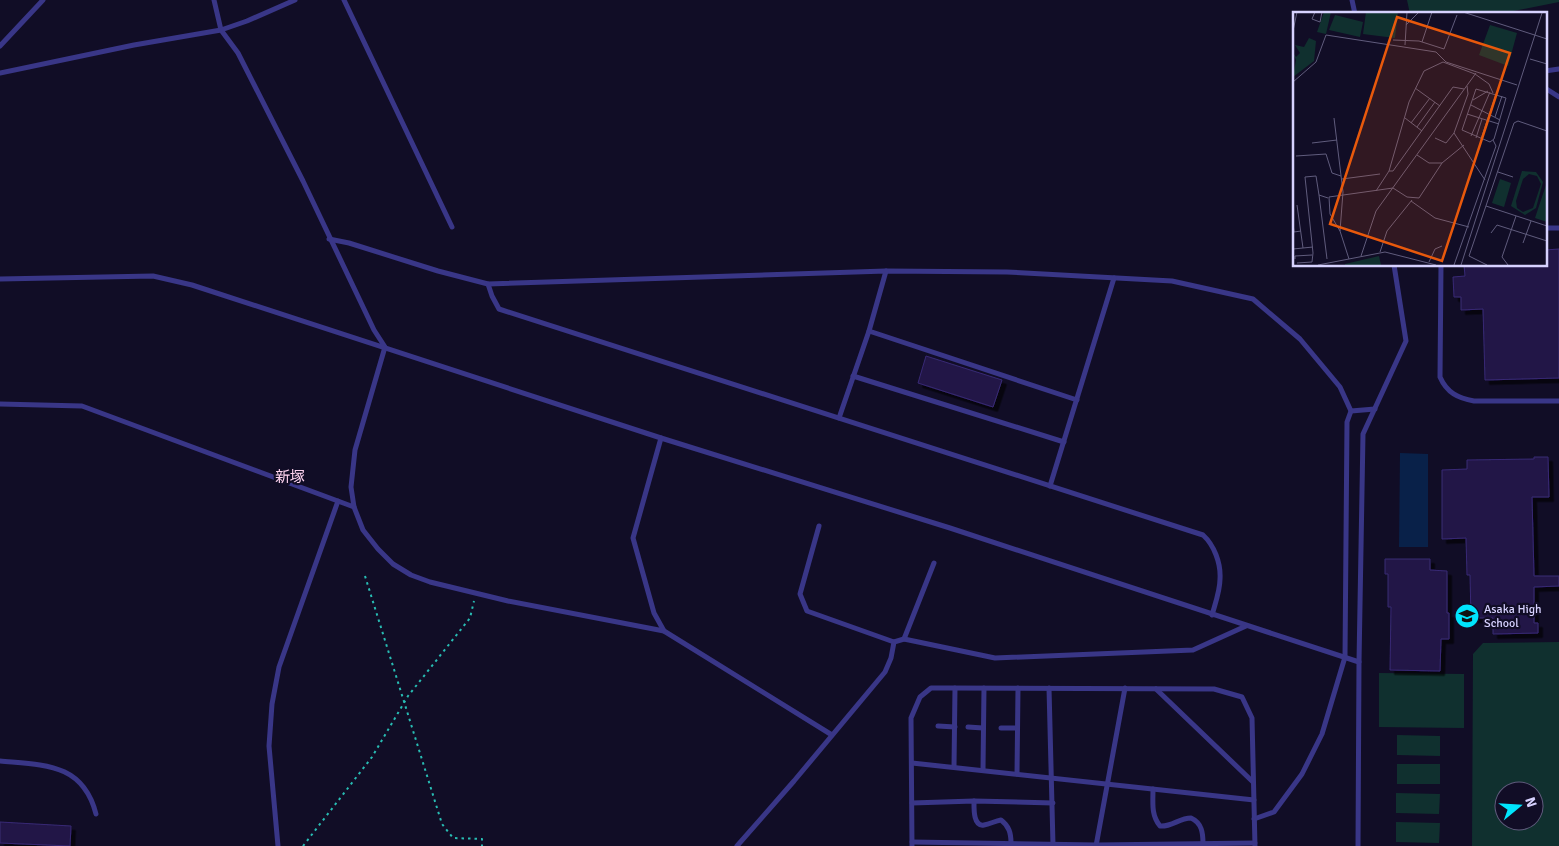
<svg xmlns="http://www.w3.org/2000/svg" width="1559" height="846" font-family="Signika,'Noto Sans JP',sans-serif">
<defs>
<filter id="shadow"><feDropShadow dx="4.5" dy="4.5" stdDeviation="0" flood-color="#0009"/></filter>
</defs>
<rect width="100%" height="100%" fill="#110d26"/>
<g fill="#10302f" fill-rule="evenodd">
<polygon points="1407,0 1559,0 1559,2 1499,14 1410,14"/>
<path d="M 1559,642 L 1559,846 L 1472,846 L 1473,654 L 1483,643 ZM 1504,791 L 1534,791 L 1534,821 L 1504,821 Z"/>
<polygon points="1379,673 1464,674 1464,728 1379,727"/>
<polygon points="1397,735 1440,736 1440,756 1397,755"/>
<rect x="1397" y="764" width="43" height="20"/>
<polygon points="1396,793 1440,794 1439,814 1396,813"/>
<polygon points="1396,822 1440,823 1439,843 1396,842"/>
</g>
<polygon fill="#092149" points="1400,453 1428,454 1428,547 1399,547"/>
<g fill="#221847" stroke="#382975" filter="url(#shadow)">
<polygon points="1559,249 1559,378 1485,380 1483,309 1461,310 1461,297 1454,297 1453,277 1465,276 1464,265 1545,265 1545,250"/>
<polygon points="926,356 1002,380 993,407 918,383"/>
<polygon points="1534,457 1548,457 1549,497 1532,497 1534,576 1559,576 1559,586 1534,587 1534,623 1538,623 1538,633 1493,634 1493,618 1471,618 1470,575 1467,575 1466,538 1442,539 1442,470 1467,469 1467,460 1534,459"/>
<polygon points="1385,559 1430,559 1430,570 1447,571 1447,613 1449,613 1449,639 1441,639 1440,671 1390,670 1391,607 1388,607 1388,574 1385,574"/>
<polygon points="0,822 71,826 70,846 0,843"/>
</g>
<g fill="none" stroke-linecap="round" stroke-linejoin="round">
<g stroke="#28bcb3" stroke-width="2" stroke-dasharray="2.5 4" stroke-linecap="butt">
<polyline points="365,576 442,824 453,838 482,839 482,846"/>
<polyline points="303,846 372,757 408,696 470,618 474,601"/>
</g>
<g stroke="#393687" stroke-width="5">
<polyline points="214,0 221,30 238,53 303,181 374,330 385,347 355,450 351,487 354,507 363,530 378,549 393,564 411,575 430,582 508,601 664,631 832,735"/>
<polyline points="344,0 452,227"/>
<polyline points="1352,0 1355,14"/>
<polyline points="0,46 43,0"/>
<polyline points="1545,71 1559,69"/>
<polyline points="0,73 134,45 221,30 247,21 295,0"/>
<polyline points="1545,88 1559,97"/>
<polyline points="1545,228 1559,228"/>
<polyline points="329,239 349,243 438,271 488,284 886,271 1007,272 1172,281 1253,299 1300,339 1340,387 1351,411 1347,422 1345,657 1322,734 1302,774 1274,812 1254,819"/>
<path d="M 1441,265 L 1440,377 C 1447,393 1458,398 1474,401 L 1559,401"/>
<polyline points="0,279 153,276 192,285 661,438 950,528 1359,662"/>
<path d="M 488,284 L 492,296 L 499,309 L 1203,535 C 1214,545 1221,563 1220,579 C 1220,591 1215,604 1212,615"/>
<polyline points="869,331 1077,400"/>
<polyline points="853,376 1064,442"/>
<polyline points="0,404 82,406 354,507"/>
<polyline points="1351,411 1375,409"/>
<polyline points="839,418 869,331 886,271"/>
<polyline points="661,438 633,538 654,613 664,631"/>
<polyline points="1050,486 1114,278"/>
<polyline points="819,526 800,594 807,611 894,642"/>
<polyline points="904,639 934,563"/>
<polyline points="1049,688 1053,845"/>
<polyline points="1156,689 1253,782"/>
<polyline points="938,726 955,727"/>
<polyline points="968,727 983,728"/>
<polyline points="1001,728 1017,728"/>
<path d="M 0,761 C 44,765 83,763 96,814"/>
<polyline points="912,763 1254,800"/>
<polyline points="954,767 955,688"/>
<polyline points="983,770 984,688"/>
<polyline points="1017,774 1018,688"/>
<path d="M 1153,789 C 1153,803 1151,815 1160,826 C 1172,827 1179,818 1191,818 C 1202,823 1203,833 1203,844"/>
<path d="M 974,801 C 974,808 973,827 984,825 C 990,824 995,821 1001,820 C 1009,826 1011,833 1011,843"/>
<polyline points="912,803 974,801 1053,803"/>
<polyline points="912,842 1097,845 1255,843"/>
<polyline points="278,846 269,746 272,704 279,667 338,501"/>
<polyline points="737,846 794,781 885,672 891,658 894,642 904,639 995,658 1193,650 1246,626"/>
<polyline points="912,846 911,718 920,697 931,688 948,688 1214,689 1242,697 1252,718 1255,846"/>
<polyline points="1096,846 1125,688"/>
<polyline points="1358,846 1359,662 1363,434 1406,341 1394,265"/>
</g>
</g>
<defs>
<symbol id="school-disc" viewBox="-11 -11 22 22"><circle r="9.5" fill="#00e5fd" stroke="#110d26"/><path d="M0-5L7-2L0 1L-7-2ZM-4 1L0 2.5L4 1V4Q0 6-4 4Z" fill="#111"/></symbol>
</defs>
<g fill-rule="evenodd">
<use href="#school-disc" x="1453" y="602" width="28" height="28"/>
</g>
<g text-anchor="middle" stroke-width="4.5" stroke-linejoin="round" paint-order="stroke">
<g font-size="12" fill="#d7d2ff" stroke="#110d26" text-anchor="start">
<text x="1484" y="613">Asaka High<tspan x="1484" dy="14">School</tspan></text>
</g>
<g font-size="15" fill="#ffd4f0" stroke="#110d26">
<text x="290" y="482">新塚</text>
</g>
</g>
<g transform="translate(1293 12)">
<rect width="254" height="254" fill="#110d26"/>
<path d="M 31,0 L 38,0 L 33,22 L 24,20 ZM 73,0 L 105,0 L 102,26 L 70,22 ZM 42,3 L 70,10 L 67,25 L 36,18 ZM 197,13 L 224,21 L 215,54 L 186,43 ZM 16,26 L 23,29 L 21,49 L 0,65 L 3,48 L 0,41 L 3,45 L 7,41 L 2,33 L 11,35 ZM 229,159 L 243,160 L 250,170 L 243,196 L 232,203 L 218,194 ZM 236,162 L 244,164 L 248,172 L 240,196 L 230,200 L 224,196 L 223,189 L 230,167 ZM 207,167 L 218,171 L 211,195 L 199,191 ZM 254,170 L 254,210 L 242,206 ZM 86,244 L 88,253 L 52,253 L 52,252 Z" fill="#10302f" fill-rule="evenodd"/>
<path fill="none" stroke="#605c7d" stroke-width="1" d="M 22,0 L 19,7 L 27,10 L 29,0M 170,0 L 254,27M 113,13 L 126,0M 0,19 L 4,0M 100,28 L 126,29 L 151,37 L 164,3M 129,30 L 139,0M 112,33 L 114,0M 237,47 L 254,52M 0,70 L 23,50 L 33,23 L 143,40 L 153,50 L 224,73M 174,74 L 175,82 L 161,121 L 192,168M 122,76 L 147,94M 183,77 L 213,86 L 201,127 L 197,130 L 169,118 ZM 180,88 L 195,79M 0,93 L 0,112M 178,93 L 207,108M 174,102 L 206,112M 202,105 L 209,84M 41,106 L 50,180 L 47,219 L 56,247M 112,106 L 129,119M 118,111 L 137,86M 124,115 L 142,90M 178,124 L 197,80M 142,126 L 153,131 L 161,121M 183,126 L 189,107M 188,127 L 203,82M 19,131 L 44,128M 124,143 L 136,151 L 149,151M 3,144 L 33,142 L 39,161 L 48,164M 96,159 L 100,159 L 160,75 L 171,77M 205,160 L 220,165M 49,167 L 87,162M 83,179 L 96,159 L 116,90 L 131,59 L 150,50 L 182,62 L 196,72 L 200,81M 118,189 L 142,206 L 176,215M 4,193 L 10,236M 193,194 L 254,214M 0,211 L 1,220 L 8,219M 47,219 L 37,202 L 36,185 L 100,176 L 114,185 L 126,186 L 149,151 L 171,133M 198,221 L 204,213 L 254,229M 230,231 L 238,209M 0,237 L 20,235M 87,240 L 94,219 L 119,188M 68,244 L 83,199 L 183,61M 2,247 L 2,244 L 19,243M 34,247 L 26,183 L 35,186M 136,250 L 142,237 L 149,234M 4,251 L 19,250 L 20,241 L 12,165 L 23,164 L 26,183M 25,253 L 92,240 L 143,253M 161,253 L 203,134 L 200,128M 168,253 L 249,1M 194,253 L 176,244 L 221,111 L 225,109 L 254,119M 215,253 L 209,245 L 223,204"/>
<path fill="#e8590c" fill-opacity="0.15" stroke="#e8590c" stroke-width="2.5" d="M 104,5 L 217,41 L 149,249 L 37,212 Z"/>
<rect width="254" height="254" fill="none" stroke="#d7d2ff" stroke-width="2.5"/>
</g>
<g transform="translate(1519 806) rotate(72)"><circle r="24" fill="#110d26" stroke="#605c7d"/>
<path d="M0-4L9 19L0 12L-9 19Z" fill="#00e5fd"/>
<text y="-8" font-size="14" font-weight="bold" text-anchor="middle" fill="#d7d2ff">N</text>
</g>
</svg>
